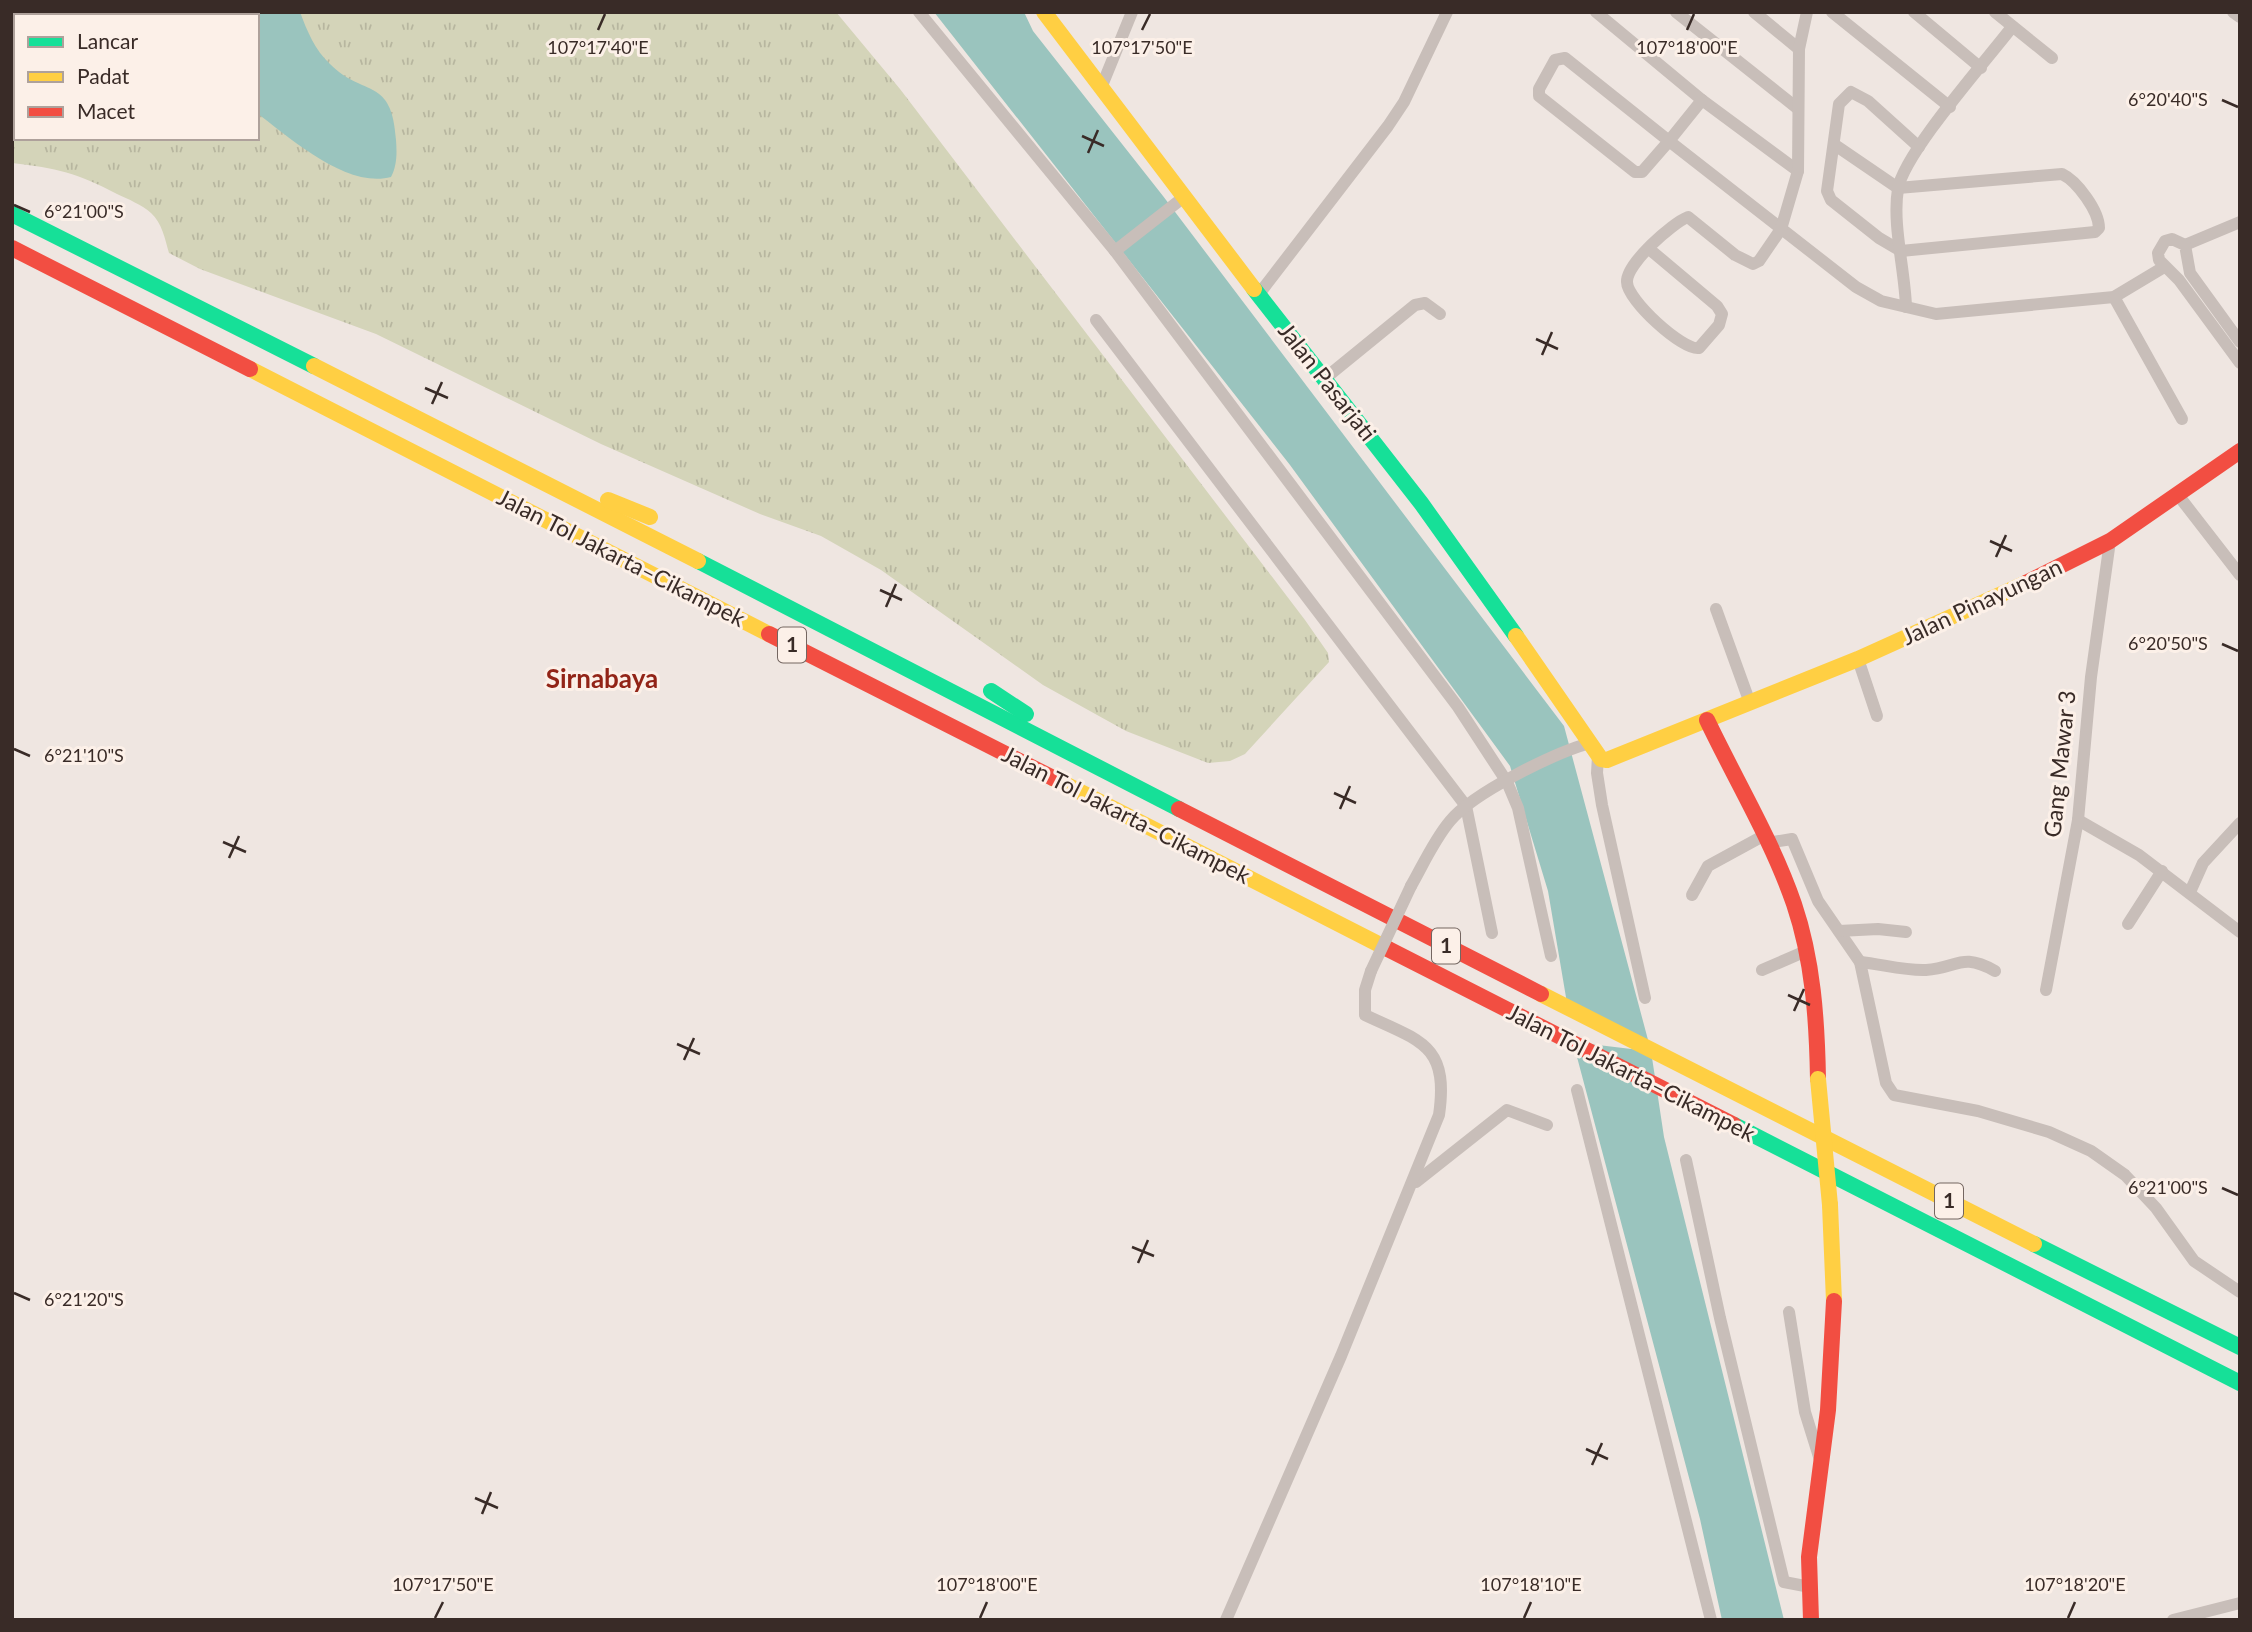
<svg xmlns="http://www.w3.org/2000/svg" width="2252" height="1632" font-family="Lato,sans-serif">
<defs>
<pattern id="grass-tufts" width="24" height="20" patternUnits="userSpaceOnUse" patternTransform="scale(1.75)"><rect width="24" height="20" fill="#d4d4b9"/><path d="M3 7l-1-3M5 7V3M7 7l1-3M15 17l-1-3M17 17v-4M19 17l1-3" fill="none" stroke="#b7b69f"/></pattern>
</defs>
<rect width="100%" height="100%" fill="#efe6e1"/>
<path fill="url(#grass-tufts)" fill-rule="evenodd" d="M 12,12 L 836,12 L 900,89 L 1305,620 L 1328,653 L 1329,662 L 1245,754 L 1230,761 L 1208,763 L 1126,731 L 1043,685 L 881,570 L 821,536 L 760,514 L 601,444 L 376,334 L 200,269 L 169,253 C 165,239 162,223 151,213 C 142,205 128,199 117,194 C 77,173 57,168 12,163 ZM 16,16 L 257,16 L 257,138 L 16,138 Z"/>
<g fill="#9ac4be">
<path d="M 225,12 L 300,12 C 307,31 315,50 330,64 C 364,98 392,76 396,140 C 397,153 397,166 391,177 C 347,189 290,138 257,113 L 257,16 L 224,16 Z"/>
<polygon points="934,12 1024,12 1033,31 1163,196 1564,726 1651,1051 1664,1137 1784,1620 1722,1620 1700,1519 1573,1042 1648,1051 1568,1009 1548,891 1510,766 1290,465"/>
</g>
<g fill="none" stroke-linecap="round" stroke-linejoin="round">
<g stroke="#c8beb9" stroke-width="12">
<polyline points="919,12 1115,251 1458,707 1507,782 1518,808 1551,956"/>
<polyline points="1596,12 1702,100 1798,171"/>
<polyline points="1676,12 1797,108"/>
<polyline points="1754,12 1799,49"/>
<polyline points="1832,12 1950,107"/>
<polyline points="1914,12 1981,68"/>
<polyline points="1995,12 2052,58"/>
<polyline points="2233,12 2240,17"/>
<polyline points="1101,88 1132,12"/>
<polyline points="1702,100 1669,141 1565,58 1555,60 1539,89 1539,96 1635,172 1642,172 1669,141 1856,287 1881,301 1936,314 2114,297 2164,267"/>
<path d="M 1835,145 L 1898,188 L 2062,174 C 2077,181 2099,211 2099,228 L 2095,232 L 1901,251 L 1879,238 L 1831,200 L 1827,191 L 1839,104 L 1851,92 L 1868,101 L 1919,147"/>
<polyline points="2185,245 2240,222"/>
<path d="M 1648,248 L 1717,306 L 1722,314 L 1719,325 L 1699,348 C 1683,351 1627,300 1627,282 C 1626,264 1672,223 1688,217 L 1735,255 L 1753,264 L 1759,261 L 1781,229 L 1798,171 L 1799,49 L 1807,12"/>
<polyline points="1115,251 1184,197"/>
<polyline points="1259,294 1388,126 1404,102 1447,12"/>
<polyline points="2114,297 2182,419"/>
<path d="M 1906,307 C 1905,271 1892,224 1898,189 C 1904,153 1986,61 2012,27"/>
<polyline points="1096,320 1466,806 1492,933"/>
<polyline points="2240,342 2190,273 2185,245 2172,239 2165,241 2158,253 2159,260 2179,280 2240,363"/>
<polyline points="1323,380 1415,305 1425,303 1440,314"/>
<polyline points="2178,495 2240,575"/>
<polyline points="1716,609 1750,703"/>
<polyline points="1858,659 1877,716"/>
<polyline points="1598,756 1597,773 1602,805 1645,998"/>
<polyline points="2078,820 2139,855 2240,932"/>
<polyline points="1767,843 1792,839 1818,901 1860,962 1886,1083 1894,1095 1978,1111 2049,1132 2091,1151 2125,1175 2156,1208 2194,1261 2240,1292"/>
<path d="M 1411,886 C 1423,865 1434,840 1450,821 C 1473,793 1554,753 1590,743"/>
<polyline points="2190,892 2203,863 2240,823"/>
<polyline points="1692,895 1708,866 1763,836"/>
<polyline points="2128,924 2162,871"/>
<polyline points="1839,931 1878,929 1906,932"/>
<path d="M 1860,962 C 1881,964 1905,971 1926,970 C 1958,968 1961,952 1995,971"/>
<polyline points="1762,970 1806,951"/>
<polyline points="2046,990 2078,820 2091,677 2110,541"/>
<polyline points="1577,1090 1711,1620"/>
<polyline points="1686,1160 1720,1318 1784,1582 1810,1587"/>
<polyline points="1416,1182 1507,1110 1547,1125"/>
<polyline points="1789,1312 1805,1412 1820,1460"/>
<path d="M 1226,1620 L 1341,1356 L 1439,1115 C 1449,1045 1421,1041 1365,1015 L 1365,990 L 1371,971"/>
<polyline points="2173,1620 2240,1603"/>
</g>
<g stroke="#16e098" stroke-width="16">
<polyline points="12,214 314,366"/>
<polyline points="1254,289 1421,503 1516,636"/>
<polyline points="698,561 1179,809"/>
<polyline points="991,691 1026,714"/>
<polyline points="1734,1125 2240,1383"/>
<polyline points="2034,1244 2240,1347"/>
</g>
<g stroke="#ffcf43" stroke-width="16">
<polyline points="1044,12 1254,289"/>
<polyline points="314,366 698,561"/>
<polyline points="250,369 769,634"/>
<polyline points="608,500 650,517"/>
<polyline points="1516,636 1601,759 1607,760 1858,659 2026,583"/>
<polyline points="1053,778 1388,949"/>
<polyline points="1541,994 2034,1244"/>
<polyline points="1830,1205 1834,1301"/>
</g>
<g stroke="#f24e42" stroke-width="16">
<polyline points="12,248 250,369"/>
<polyline points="2026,583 2110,541 2240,451"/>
<polyline points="769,634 1053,778"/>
<path d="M 1707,720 C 1736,781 1772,840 1794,904 C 1813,960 1817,1020 1818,1079"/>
<polyline points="1179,809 1541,994"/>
<polyline points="1388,949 1734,1125"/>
<polyline points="1811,1620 1809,1557 1828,1410 1834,1301"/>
</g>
<polyline stroke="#c8beb9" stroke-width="12" points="1371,971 1411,886"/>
<polyline stroke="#ffcf43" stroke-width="16" points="1818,1079 1830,1205"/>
</g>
<path fill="none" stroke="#392b27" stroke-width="2.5" d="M 598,30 L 605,14M 1142,30 L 1150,14M 1687,30 L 1694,14M 2222,100 L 2238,107M 1082,136 L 1104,146M 1088,153 L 1098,130M 14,205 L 30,212M 1536,339 L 1558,349M 1542,355 L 1552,332M 425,388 L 448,398M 432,404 L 442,382M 1990,541 L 2012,551M 1996,557 L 2006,535M 880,590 L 902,600M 886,607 L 896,584M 2222,644 L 2238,651M 14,749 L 30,756M 1334,793 L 1356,803M 1340,809 L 1350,786M 223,842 L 246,852M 229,858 L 239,836M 1788,995 L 1810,1005M 1794,1011 L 1804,989M 677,1044 L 700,1054M 684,1060 L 694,1038M 2222,1188 L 2238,1195M 1132,1247 L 1154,1256M 1138,1263 L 1148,1240M 14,1293 L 30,1300M 1586,1449 L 1608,1459M 1592,1465 L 1602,1443M 475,1498 L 498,1508M 482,1514 L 491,1492M 435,1618 L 443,1602M 980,1618 L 987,1602M 1524,1618 L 1531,1602M 2068,1618 L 2075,1602"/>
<g text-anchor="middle" stroke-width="6" stroke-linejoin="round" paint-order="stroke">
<g fill="#fcf0e8" stroke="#746661" stroke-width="2">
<rect x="778" y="627.5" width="28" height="35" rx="5"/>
<rect x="1432" y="928.5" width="28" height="35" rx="5"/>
<rect x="1935" y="1183.5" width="28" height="35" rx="5"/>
</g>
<g font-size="21" font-weight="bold" fill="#392b27">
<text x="792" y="652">1</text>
<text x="1446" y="953">1</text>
<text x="1949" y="1208">1</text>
</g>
<g font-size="23" fill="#392b27" stroke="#fcf0e8">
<text transform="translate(1327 382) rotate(52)" y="8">Jalan Pasarjati</text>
<text transform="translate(621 558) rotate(27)" y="8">Jalan Tol Jakarta–Cikampek</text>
<text transform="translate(1982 602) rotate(-25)" y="8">Jalan Pinayungan</text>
<text transform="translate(2060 764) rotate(-84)" y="8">Gang Mawar 3</text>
<text transform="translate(1126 815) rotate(27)" y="8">Jalan Tol Jakarta–Cikampek</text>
<text transform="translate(1631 1073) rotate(27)" y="8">Jalan Tol Jakarta–Cikampek</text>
</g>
<g font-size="26" font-weight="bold" fill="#922417" stroke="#fcf0e8">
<text x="602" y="688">Sirnabaya</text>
</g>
</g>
<g font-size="18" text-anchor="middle" fill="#392b27" stroke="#fcf0e8" stroke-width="6" stroke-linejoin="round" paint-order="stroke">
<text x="598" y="54">107°17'40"E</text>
<text x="1142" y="54">107°17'50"E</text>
<text x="1687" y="54">107°18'00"E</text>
<text x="2168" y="106">6°20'40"S</text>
<text x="84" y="218">6°21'00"S</text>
<text x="2168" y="650">6°20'50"S</text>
<text x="84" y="762">6°21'10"S</text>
<text x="2168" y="1194">6°21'00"S</text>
<text x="84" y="1306">6°21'20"S</text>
<text x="443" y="1591">107°17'50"E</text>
<text x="987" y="1591">107°18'00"E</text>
<text x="1531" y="1591">107°18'10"E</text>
<text x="2075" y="1591">107°18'20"E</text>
</g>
<rect width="2252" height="1632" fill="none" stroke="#392b27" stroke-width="28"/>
<rect x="14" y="14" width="245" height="126" fill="#fcf0e8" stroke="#aea19b" stroke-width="2"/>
<rect x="28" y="37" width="35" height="10" fill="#16e098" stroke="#aea19b" stroke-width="2"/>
<text x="77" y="49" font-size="21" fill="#392b27">Lancar</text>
<rect x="28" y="72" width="35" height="10" fill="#ffcf43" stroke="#aea19b" stroke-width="2"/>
<text x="77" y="84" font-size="21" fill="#392b27">Padat</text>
<rect x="28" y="107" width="35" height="10" fill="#f24e42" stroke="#aea19b" stroke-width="2"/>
<text x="77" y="119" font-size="21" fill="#392b27">Macet</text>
</svg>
